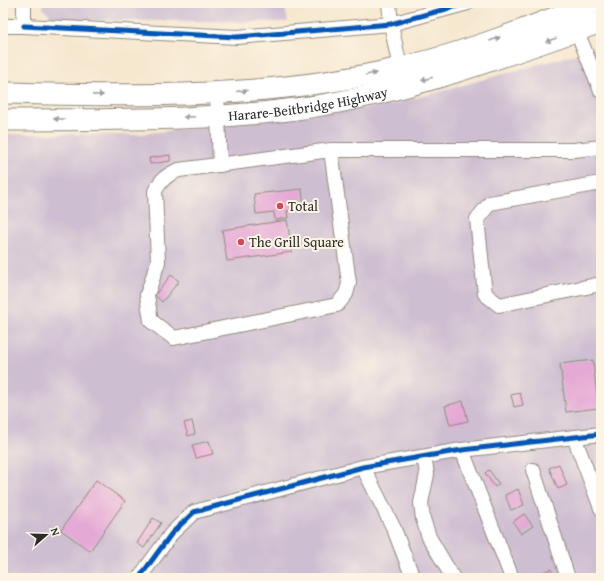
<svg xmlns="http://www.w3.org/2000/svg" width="604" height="581" font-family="'Gentium Book Plus',serif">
<rect width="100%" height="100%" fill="#fcf5e5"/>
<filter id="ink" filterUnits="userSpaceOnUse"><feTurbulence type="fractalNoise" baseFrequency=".025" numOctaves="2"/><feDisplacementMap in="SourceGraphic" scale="8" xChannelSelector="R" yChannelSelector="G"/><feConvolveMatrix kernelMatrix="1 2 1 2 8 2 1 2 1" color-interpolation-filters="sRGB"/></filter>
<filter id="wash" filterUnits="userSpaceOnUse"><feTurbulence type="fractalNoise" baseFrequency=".012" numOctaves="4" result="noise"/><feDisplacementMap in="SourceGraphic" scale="16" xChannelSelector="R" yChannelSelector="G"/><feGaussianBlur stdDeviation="0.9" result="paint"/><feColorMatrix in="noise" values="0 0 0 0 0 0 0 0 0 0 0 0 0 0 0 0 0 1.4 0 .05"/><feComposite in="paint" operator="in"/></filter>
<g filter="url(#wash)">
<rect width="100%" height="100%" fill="#f6e7cf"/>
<g fill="#cebed1">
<polygon points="44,3 284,3 288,22 55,20 43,8"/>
<polygon points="601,47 601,578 3,578 3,134 133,135 391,105"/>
</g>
<g id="blocks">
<g fill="#e5a9d5">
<polygon points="170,155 170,161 150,164 149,158"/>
<polygon points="302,189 304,209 287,211 288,218 275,220 274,212 256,214 254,194"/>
<polygon points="287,220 292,252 227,261 222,230"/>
<polygon points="171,275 179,281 162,302 155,295"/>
<polygon points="593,360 598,408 566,412 560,364"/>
<polygon points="520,393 523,405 514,407 511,395"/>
<polygon points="463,401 468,421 450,425 445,406"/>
<polygon points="192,421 195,434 188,436 184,423"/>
<polygon points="209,441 213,454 196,458 192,445"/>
<polygon points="559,464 567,485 558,489 549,468"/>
<polygon points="489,470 499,484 495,487 485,473"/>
<polygon points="96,480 125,501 90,551 61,530"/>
<polygon points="518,489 524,505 511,510 505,495"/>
<polygon points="524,514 533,526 521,534 513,522"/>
<polygon points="153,518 161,523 144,548 137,543"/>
<polygon points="551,569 555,578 543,578 541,573"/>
</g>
</g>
</g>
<g filter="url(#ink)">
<use href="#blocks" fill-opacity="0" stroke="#90897d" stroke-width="1"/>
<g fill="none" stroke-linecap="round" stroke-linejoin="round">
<defs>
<g id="minor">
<polyline points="389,3 391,24 400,68"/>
<polyline points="574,24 601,91"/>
<polyline points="3,26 24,26 24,3"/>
<polyline points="24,26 237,37 391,24 468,3"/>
<polyline points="217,93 220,165"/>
<path d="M 331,150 L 349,283 L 346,294 L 337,305 L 174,338 L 151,321 L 147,295 L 158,262 L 155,191 C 161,180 166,175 179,170 L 331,150 L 574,150 L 601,147"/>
<polyline points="601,183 490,203 477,219 485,294 499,305 601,284"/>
<polyline points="574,437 601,508"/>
<polyline points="462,450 512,578"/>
<polyline points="424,457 427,474 421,503 423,519 429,537 453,578"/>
<polyline points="363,467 394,529 413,578"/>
<polyline points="533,470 568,578"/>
<polyline points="139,578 172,533 194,512 363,467 462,450 601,434"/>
</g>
<g id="highway">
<path d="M 3,93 C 137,96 268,99 400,68 C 463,54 532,27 592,3"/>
<path id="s1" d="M 3,120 C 105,119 209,122 310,107 C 410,92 506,55 601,22"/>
</g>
</defs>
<use href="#minor" stroke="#90897d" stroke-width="16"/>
<use href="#highway" stroke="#90897d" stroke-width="23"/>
<use href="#minor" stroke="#fff" stroke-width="14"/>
<use href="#highway" stroke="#fff" stroke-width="21"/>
<defs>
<g id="cycleway">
<polyline points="24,26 237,37 391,24 468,3"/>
<polyline points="139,578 172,533 194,512 363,467 462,450 601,434"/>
</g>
</defs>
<use href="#cycleway" stroke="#fcf5e5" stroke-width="8"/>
<use href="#cycleway" stroke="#0057b8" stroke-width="5"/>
</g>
<defs><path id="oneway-solid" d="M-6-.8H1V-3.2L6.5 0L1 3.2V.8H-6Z"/></defs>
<g fill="#a0a0a0">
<use href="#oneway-solid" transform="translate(495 39) rotate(-20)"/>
<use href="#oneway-solid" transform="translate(551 40) rotate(160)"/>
<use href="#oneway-solid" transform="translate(371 74) rotate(-11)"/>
<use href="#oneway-solid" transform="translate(427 79) rotate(164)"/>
<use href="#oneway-solid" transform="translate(242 91) rotate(-5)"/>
<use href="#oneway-solid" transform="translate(98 95) rotate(1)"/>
<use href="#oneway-solid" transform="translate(189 117) rotate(178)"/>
<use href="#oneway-solid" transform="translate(59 119) rotate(180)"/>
</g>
</g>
<g fill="#d1495b" stroke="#fcf5e5" stroke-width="1.5">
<circle cx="280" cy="206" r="4"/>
<circle cx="241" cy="242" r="4"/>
</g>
<g text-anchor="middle" stroke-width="4" stroke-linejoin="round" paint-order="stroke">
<g font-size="14" fill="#2b2b2b" stroke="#fcf5e5">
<text dy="5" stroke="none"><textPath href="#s1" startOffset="306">Harare-Beitbridge Highway</textPath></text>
</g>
<g font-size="14" fill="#2b2b2b" stroke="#fcf5e5" text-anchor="start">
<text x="288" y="211">Total</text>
<text x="249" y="247">The Grill Square</text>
</g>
</g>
<rect width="604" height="581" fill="none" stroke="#fcf5e5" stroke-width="16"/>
<g transform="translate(46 535) rotate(70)" stroke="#fcf5e5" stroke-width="3" paint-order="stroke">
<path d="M0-3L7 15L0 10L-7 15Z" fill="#2b2b2b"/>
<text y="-6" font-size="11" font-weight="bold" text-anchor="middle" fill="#2b2b2b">N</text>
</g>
</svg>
